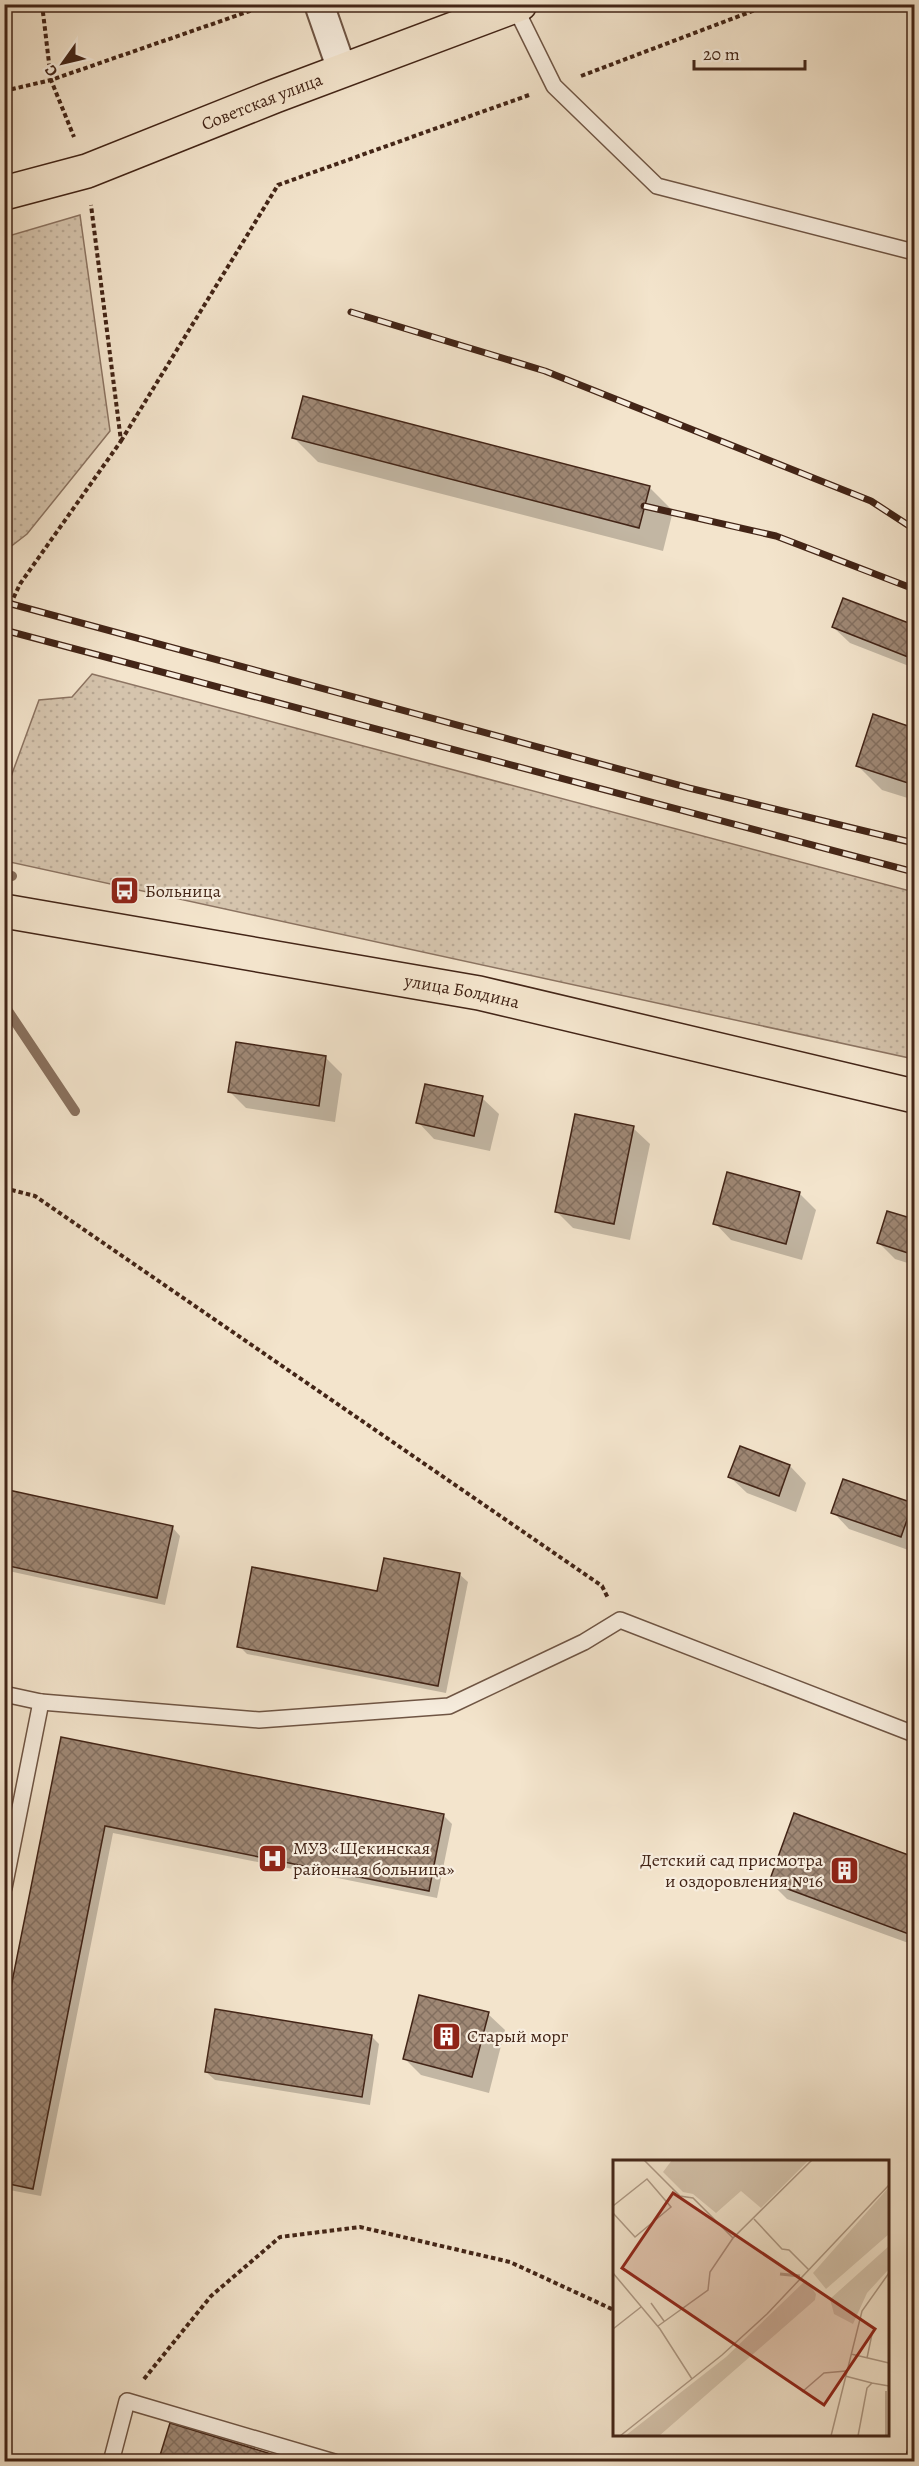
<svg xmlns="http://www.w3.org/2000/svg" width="919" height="2466" font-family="Alegreya,serif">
<defs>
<pattern id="green-dots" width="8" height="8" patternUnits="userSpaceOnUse" patternTransform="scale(1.5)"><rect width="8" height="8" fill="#d5c4ad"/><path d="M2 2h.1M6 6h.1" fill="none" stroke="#b8a894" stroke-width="1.8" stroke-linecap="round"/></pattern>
<pattern id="building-cross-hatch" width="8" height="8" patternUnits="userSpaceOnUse" patternTransform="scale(1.5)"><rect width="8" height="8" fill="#9f8875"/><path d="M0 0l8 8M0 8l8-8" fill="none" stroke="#836f5f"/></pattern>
</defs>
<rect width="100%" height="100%" fill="#f3e4cc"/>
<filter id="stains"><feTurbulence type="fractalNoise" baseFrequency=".00333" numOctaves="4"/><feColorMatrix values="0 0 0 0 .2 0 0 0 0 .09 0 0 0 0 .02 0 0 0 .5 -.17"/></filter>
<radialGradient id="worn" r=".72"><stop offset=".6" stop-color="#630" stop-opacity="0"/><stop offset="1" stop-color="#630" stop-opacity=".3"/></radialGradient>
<g fill="url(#green-dots)" stroke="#8c7462" stroke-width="1.5">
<polygon points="80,215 110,431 27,534 5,551 5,237"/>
<polygon points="92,674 914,892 914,1059 5,861 5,793 39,700 72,697"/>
</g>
<g fill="#0003">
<polygon points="294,438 649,487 673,511 663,551 318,462"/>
<polygon points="844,600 914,627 914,668 850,643 833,627"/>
<polygon points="874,716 914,730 914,800 882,790 858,766"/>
<polygon points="325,1057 342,1074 335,1122 246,1108 230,1092"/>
<polygon points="482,1098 499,1114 490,1151 434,1139 418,1122"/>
<polygon points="633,1128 650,1144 630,1240 573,1228 556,1211"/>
<polygon points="799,1193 816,1210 802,1260 731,1240 715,1223"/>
<polygon points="888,1213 914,1221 914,1265 895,1259 879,1243"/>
<polygon points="790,1466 806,1483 796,1512 747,1493 730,1477"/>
<polygon points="4,1491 172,1527 180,1536 165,1605 4,1570"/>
<polygon points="912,1505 914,1507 914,1552 849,1529 833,1512"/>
<polygon points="459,1574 468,1582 446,1693 247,1654 239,1646 379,1593"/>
<polygon points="62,1739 444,1816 452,1824 437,1898 113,1833 41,2196 4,2189 4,2029"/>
<polygon points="794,1815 914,1859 914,1945 787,1899 770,1882"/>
<polygon points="488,2014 505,2030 489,2093 421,2075 405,2059"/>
<polygon points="371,2036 379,2044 370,2105 215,2080 206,2072"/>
</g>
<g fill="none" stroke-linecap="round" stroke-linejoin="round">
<g stroke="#89715e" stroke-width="10">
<polyline points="4,874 12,876"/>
<polyline points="4,1005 75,1111"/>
</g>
</g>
<g fill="url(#building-cross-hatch)" stroke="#432517" stroke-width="1.5">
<polygon points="303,396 650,486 639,528 292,438"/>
<polygon points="843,598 914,625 914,639 908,657 832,627"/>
<polygon points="873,714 914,728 914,785 856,766"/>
<polygon points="236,1042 326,1056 319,1106 228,1092"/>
<polygon points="425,1084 483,1096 474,1136 416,1123"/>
<polygon points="575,1114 634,1126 614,1224 555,1212"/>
<polygon points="727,1172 800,1192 786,1244 713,1224"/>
<polygon points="887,1211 914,1219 914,1255 877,1243"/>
<polygon points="740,1446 790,1465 779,1496 728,1477"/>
<polygon points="843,1479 913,1503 901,1537 831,1513"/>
<polygon points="4,1489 173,1526 157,1598 4,1565"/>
<polygon points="384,1558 460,1573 438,1686 237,1647 252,1567 377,1591"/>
<polygon points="61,1737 444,1814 429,1891 105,1826 33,2189 4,2183 4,2022"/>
<polygon points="794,1813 914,1857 914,1936 769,1882"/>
<polygon points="419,1995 489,2012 472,2077 403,2059"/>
<polygon points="215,2009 372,2035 362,2097 205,2072"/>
<polygon points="170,2423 297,2462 158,2462"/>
<polygon points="914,2430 914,2462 904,2462"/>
</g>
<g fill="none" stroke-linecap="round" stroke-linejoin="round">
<defs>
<g id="service">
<polyline points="515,7 554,86 657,186 914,252"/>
<polyline points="4,1694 41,1702 4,1888"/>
<polyline points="41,1702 259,1720 449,1706 584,1642 620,1620 914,1734"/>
<polyline points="111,2462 127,2401 334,2462"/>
</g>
<polyline id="minor" points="319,4 342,70"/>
<g id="primary">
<path id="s1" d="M 4,193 L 87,171 L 275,96 L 520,4"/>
<path id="s2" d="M 4,911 L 479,993 L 914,1096"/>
</g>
</defs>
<use href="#service" stroke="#6f5544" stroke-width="18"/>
<use href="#minor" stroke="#6f5544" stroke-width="32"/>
<use href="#primary" stroke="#432517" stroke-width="36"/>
<g stroke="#432517" stroke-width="4" stroke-dasharray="4.5 3" stroke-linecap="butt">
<polyline points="42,4 51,80 74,137"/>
<polyline points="581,76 771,4"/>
<polyline points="4,91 51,80 270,4"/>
<polyline points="121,441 278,185 529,95"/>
<polyline points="4,618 20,584 121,441 91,205"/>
<polyline points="4,1188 35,1196 602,1586 608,1598"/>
<polyline points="144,2379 211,2296 280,2237 360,2227 510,2262 614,2310"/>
</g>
<use href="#service" stroke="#f7edde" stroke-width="15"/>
<use href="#minor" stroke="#f7edde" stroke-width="28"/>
<use href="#primary" stroke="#f3e4cc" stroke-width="33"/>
<defs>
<g id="rail">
<polyline points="351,312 545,371 871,501 914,529"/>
<polyline points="644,506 776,536 914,589"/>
<polyline points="4,602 689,788 914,843"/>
<polyline points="4,630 914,872"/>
</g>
</defs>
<use href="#rail" stroke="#432517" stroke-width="7"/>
<use href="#rail" stroke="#f7edde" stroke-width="4.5" stroke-dasharray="14" stroke-linecap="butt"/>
</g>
<defs>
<symbol id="bus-square" viewBox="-11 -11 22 22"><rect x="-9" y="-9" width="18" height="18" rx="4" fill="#8f2418" stroke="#f7edde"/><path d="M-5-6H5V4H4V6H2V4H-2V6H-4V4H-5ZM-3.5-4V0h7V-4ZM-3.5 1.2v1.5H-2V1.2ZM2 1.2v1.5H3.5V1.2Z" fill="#fff"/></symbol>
<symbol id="hospital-square" viewBox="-11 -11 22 22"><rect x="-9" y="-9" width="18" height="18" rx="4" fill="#8f2418" stroke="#f7edde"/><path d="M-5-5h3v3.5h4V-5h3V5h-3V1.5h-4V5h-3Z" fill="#fff"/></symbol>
<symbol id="building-square" viewBox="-11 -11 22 22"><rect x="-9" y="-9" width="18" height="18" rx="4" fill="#8f2418" stroke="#f7edde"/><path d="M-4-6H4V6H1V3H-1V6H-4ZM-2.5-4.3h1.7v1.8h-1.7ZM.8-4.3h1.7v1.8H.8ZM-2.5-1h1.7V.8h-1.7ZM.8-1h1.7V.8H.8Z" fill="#fff"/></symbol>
</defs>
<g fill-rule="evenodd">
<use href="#bus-square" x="108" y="874" width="33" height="33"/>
<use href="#hospital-square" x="256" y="1842" width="33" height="33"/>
<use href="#building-square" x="828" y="1854" width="33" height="33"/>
<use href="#building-square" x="430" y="2020" width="33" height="33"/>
</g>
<g text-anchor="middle" stroke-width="4.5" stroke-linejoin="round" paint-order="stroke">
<g font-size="18" fill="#432517" stroke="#f7edde">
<text dy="6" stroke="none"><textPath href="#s1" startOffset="274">Советская улица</textPath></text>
<text dy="6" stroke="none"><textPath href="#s2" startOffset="465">улица Болдина</textPath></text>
</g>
<g font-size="18" fill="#432517" stroke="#f7edde" text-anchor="start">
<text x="145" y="897">Больница</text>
<text x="293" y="1854">МУЗ «Щекинская<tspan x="293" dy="21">районная больница»</tspan></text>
<text x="823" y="1866" text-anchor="end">Детский сад присмотра<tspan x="823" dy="21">и оздоровления №16</tspan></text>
<text x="467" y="2042">Старый морг</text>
</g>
</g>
<g transform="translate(613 2160)">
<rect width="276" height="276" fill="#f3e4cc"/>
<path d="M 276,27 L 276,74 L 213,129 L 200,113 ZM 276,86 L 276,109 L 254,133 L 240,164 L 221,154 L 217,139 ZM 193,120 L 203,134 L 202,140 L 46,276 L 12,276 L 113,197 Z" fill="#d5c4ad"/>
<path d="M 59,0 L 196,0 L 148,48 L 128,31 L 103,53 L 80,34 L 70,32 L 50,12 Z" fill="#d5c4ad"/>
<path fill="none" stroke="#b7a38e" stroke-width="3" d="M 167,114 L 187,116"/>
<path fill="none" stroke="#ad9884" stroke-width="1.5" d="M 31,0 L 67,36 L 80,38 L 120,78 L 199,0M 0,46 L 34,19 L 58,47 L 22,77 L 0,53M 141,59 L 169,89 L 176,90 L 196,110M 0,113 L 47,169 L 79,219M 38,143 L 51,161M 45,166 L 95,130 L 97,112 L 120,78M 0,169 L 28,147M 238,194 L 276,203M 254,198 L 259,174M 232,216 L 259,223M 189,232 L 211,213 L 233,211M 7,276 L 109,195 L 154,154 L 276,25M 218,276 L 249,151 L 276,113M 245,276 L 254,228 L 259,223 L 276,226M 273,276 L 273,231"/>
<path fill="#8f2418" fill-opacity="0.15" stroke="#8f2418" stroke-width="3" d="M 60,33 L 262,169 L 211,245 L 9,108 Z"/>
<rect width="276" height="276" fill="none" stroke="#432517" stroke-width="3"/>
</g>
<rect width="919" height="2466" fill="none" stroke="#f3e4cc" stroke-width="24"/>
<rect x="6" y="6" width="907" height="2454" fill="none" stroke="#432517" stroke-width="3"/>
<rect x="12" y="12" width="895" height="2442" fill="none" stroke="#432517" stroke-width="1.5"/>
<g transform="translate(63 63) rotate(236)" stroke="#f7edde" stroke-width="4.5" paint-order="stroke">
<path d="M0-4.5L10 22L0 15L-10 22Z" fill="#432517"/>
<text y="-9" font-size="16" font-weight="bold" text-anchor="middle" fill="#432517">С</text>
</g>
<path d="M694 60v9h111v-9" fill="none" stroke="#432517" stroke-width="3"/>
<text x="703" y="60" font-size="18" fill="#432517" stroke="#f7edde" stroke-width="4.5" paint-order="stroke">20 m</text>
<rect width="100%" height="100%" filter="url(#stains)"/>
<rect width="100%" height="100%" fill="url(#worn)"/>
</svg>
